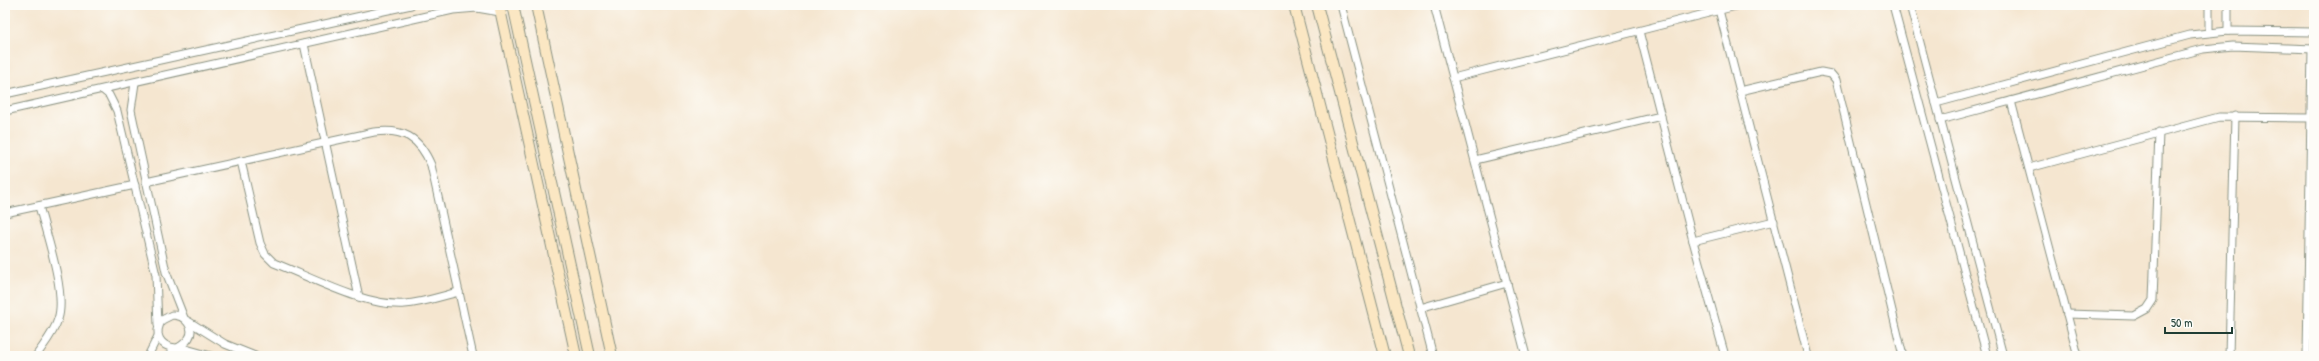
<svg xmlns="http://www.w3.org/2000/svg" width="2319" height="361" font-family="'Patrick Hand',sans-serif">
<rect width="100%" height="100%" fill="#fdfcf7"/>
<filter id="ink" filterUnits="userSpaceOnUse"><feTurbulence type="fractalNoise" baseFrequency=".025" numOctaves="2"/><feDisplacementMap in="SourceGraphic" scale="8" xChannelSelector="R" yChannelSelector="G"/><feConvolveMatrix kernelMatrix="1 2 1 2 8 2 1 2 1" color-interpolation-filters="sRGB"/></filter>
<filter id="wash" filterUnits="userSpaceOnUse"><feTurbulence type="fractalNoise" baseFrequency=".012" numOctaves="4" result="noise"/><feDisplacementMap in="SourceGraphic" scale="16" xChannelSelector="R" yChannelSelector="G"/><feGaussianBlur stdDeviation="0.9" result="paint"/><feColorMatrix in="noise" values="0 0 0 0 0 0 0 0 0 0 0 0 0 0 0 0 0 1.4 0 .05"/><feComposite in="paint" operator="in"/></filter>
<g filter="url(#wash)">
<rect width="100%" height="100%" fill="#f5e6d0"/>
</g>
<g filter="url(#ink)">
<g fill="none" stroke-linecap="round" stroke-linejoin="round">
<defs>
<g id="street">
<polyline points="1341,5 1433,356"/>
<polyline points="1434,5 1526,356"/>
<polyline points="1893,5 1987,356"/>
<polyline points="1910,5 2003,356"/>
<polyline points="2209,5 2209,32"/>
<polyline points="2228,5 2228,31"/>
<polyline points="1719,10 1808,356"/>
<polyline points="1639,31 1693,241 1725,356"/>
<polyline points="304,44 359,297"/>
<polyline points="1453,78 1740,5"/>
<polyline points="135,83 131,110 166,272 184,318"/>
<polyline points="103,90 109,95 117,111 156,275 158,325"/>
<polyline points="1740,91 1821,72 1831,74 1836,80 1903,356"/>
<polyline points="5,94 411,5"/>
<polyline points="2011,101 2078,356"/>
<polyline points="1936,103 2190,35 2228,31 2314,32"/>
<polyline points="5,111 453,10 477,8 500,12"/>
<polyline points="1940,120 2203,49 2233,46 2314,49"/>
<polyline points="1475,160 1661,116"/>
<path d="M 241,161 L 260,243 L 265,254 L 274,263 C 311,277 365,307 405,304 C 423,303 441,296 459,292"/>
<polyline points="2029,168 2219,117 2311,118"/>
<path d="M 146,182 L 374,132 C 403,128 419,137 431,165 L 473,356"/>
<polyline points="5,213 135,185"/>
<polyline points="1693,241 1774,221"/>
<polyline points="1420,308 1507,283"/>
<polyline points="2067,314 2134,316 2147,309 2153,300 2159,132"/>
<polyline points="188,321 225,344 255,356"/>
<polyline points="179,347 211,356"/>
<path d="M 36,356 C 44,344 54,333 58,319 C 67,294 46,233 39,206"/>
<polyline points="148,356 158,336"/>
<path d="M 168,356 C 177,347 199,339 188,323 C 184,317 179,315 172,315 L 162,320 C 153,334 160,347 176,348"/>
<polyline points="2229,356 2235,116"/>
<polyline points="2307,356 2312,49"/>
</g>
<g id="secondary">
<polyline points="499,5 576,356"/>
<polyline points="513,5 590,356"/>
<polyline points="536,5 612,356"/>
<polyline points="1294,5 1385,356"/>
<polyline points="1317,5 1409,356"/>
</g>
</defs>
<use href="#street" stroke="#8a9282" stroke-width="9"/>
<use href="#secondary" stroke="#8a9282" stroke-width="12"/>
<use href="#street" stroke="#fff" stroke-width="7"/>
<use href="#secondary" stroke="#fbe7c3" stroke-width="10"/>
</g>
</g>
<rect width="2319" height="361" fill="none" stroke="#fdfcf7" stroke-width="20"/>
<path d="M2165 327v6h67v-6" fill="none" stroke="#1f3d34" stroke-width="2"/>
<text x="2171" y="327" font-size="12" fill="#1f3d34" stroke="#fdfcf7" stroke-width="3" paint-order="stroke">50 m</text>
</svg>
